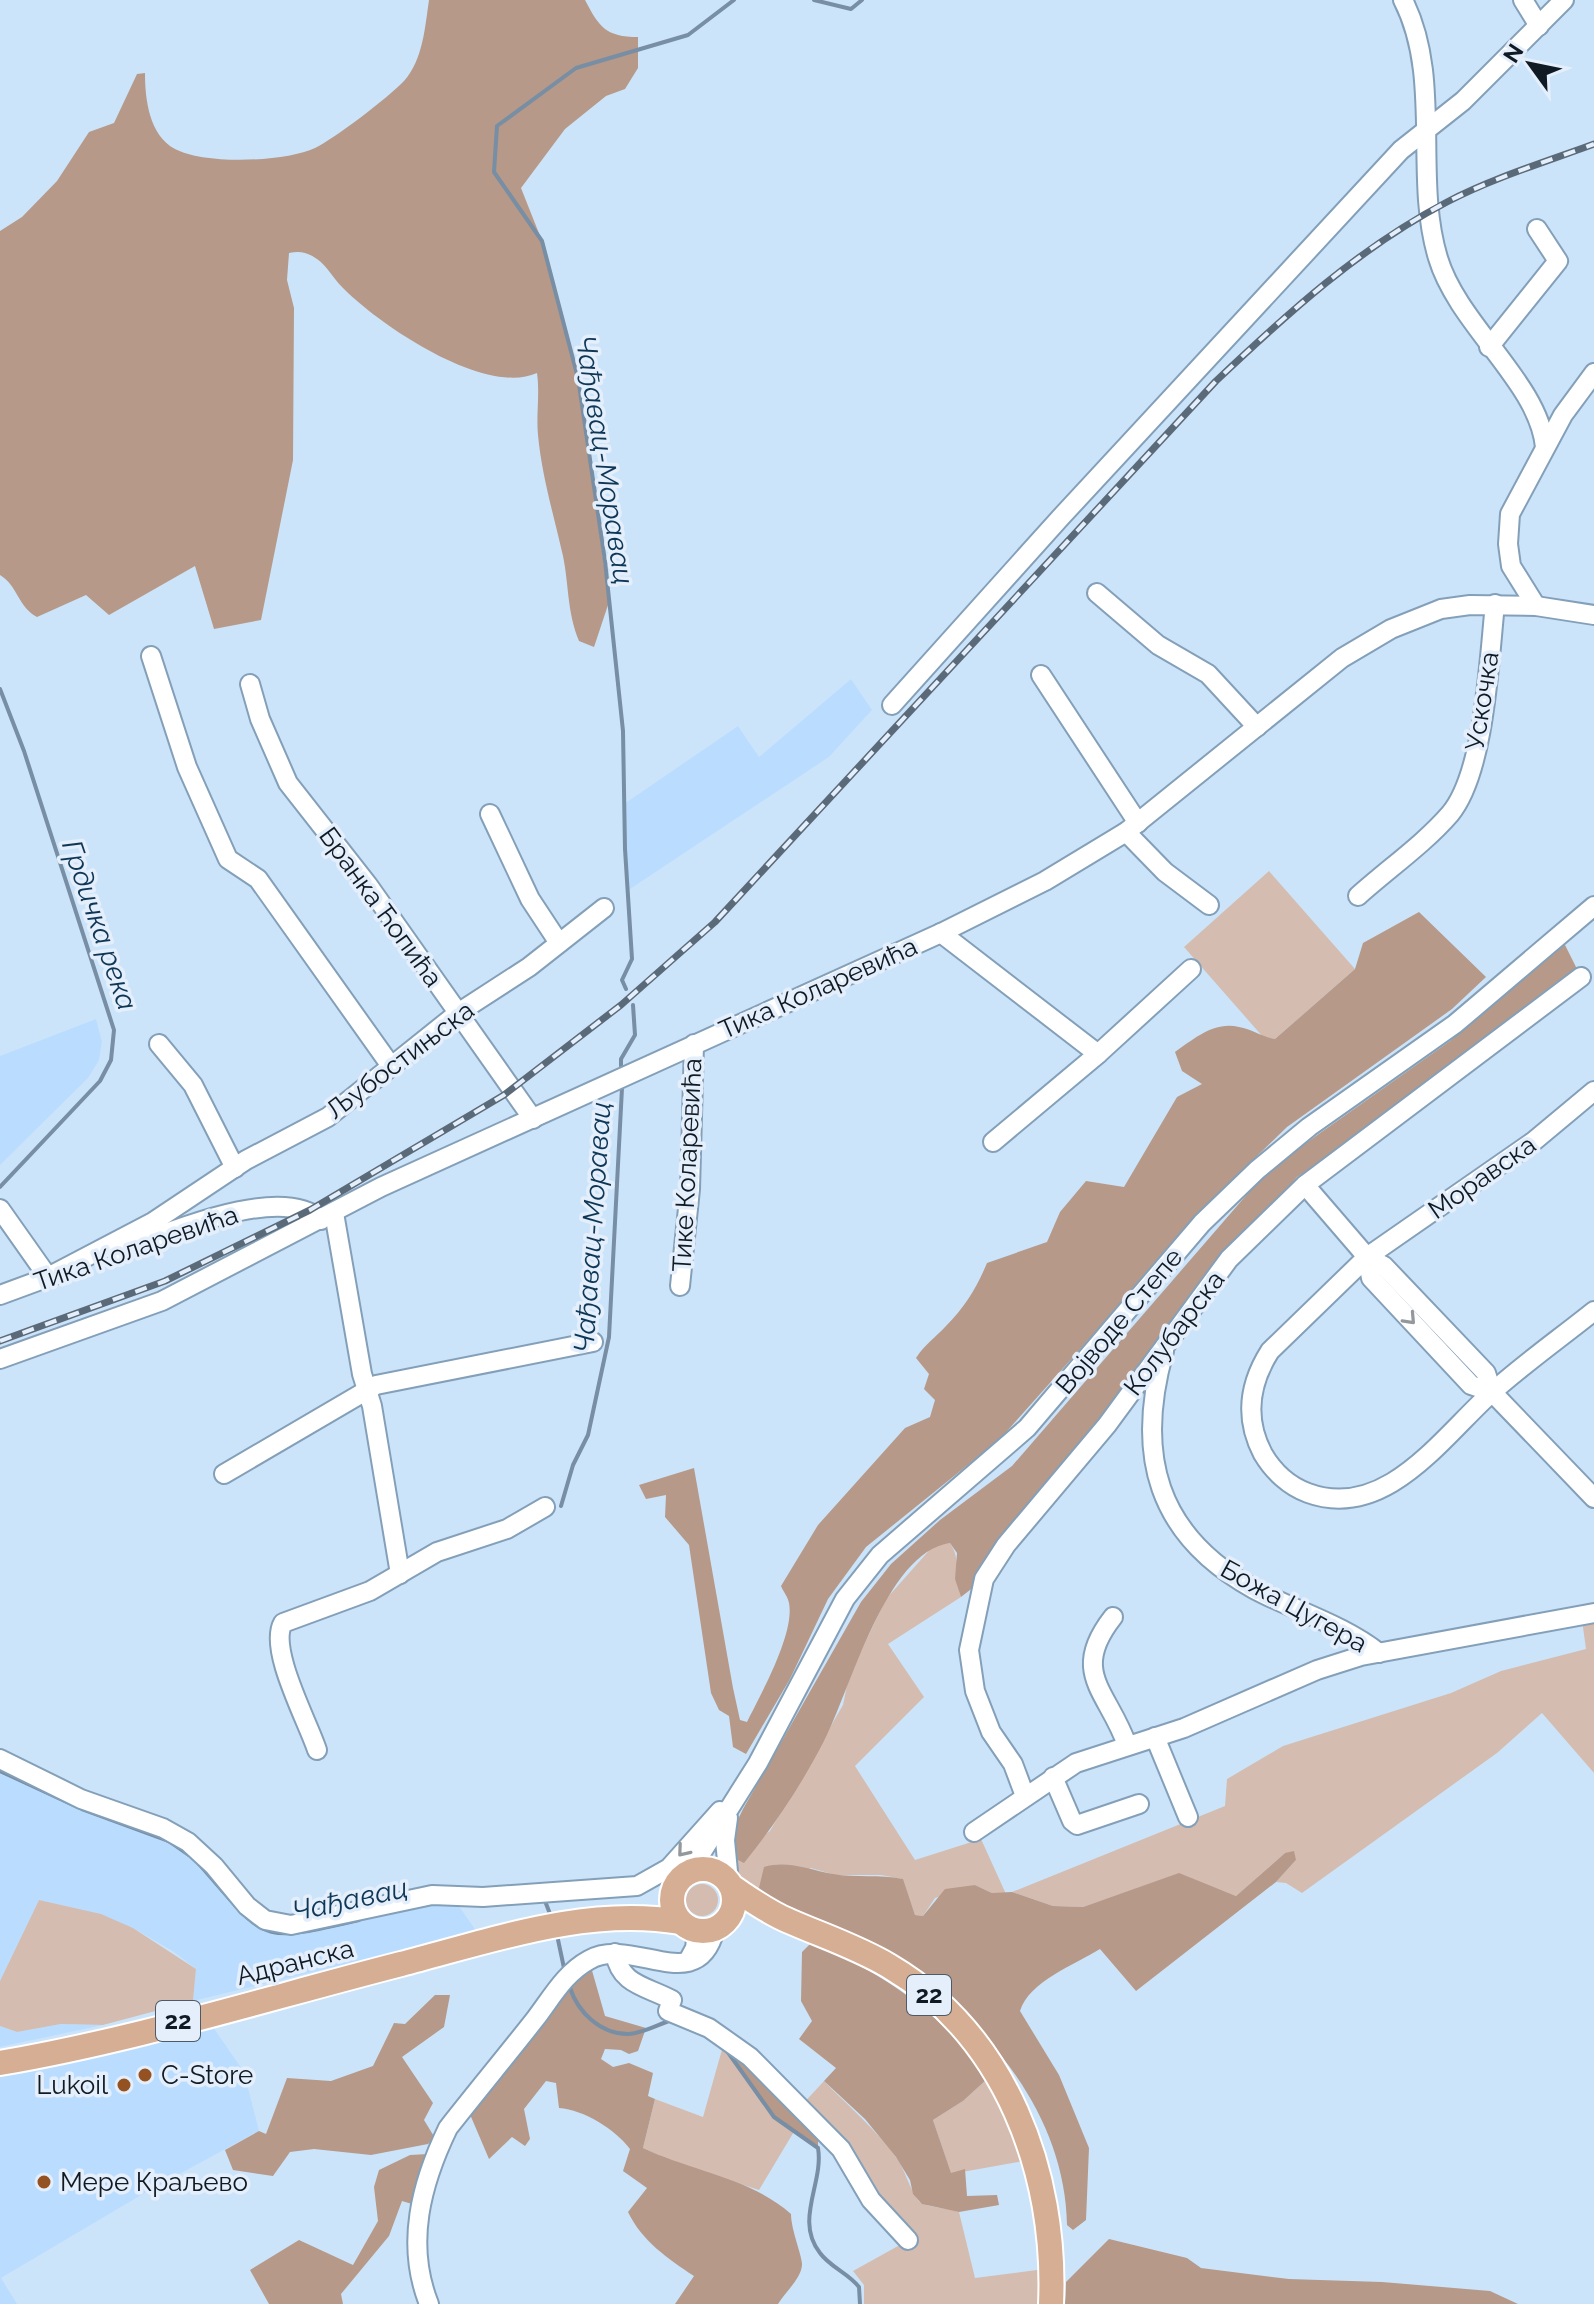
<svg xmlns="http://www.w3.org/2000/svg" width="1594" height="2304" font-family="Raleway,sans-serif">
<rect width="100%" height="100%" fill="#cce4fa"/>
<g fill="#baddff">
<polygon points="851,679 872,710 829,757 627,891 624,804 738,726 759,757"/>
<polygon points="96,1019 102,1042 99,1060 88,1078 0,1165 0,1056"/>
<polygon points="0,1771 82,1809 169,1841 196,1861 245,1917 270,1933 299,1934 431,1903 456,1902 484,1942 390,1959 370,1958 193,2001 196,1969 174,1952 133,1928 39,1900 0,1981"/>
<polygon points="61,2024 103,2025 0,2047 0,2026 17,2032"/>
<polygon points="213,2027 244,2072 259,2131 148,2191 1,2278 17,2304 0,2304 0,2077"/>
</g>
<g fill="#d4bdb0">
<polygon points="1269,871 1355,969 1275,1039 1263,1037 1184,947"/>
<path d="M 950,1543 C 961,1558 955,1579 961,1597 L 888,1644 L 924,1697 L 855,1766 L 915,1860 L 981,1839 L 1006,1894 L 992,1893 L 975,1885 L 935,1898 L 923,1916 L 915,1915 L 902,1879 L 881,1875 L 835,1875 L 811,1868 L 758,1892 L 735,1884 L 732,1857 L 770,1831 L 843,1705 L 849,1676 L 886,1599 L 934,1545 Z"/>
<polygon points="1594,1610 1594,1773 1542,1713 1497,1753 1302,1893 1286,1883 1276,1882 1296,1860 1285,1853 1236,1896 1179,1874 1083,1907 1053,1906 1012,1892 1225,1806 1227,1779 1283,1746 1451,1693 1501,1671 1586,1649 1581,1613"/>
<circle cx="702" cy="1900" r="16"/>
<polygon points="39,1900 101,1914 133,1928 196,1969 193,2001 103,2025 61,2024 17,2032 0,2026 0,1981"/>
<polygon points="723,2046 774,2117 795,2130 759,2190 677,2164 643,2148 655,2099 703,2117"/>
<polygon points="986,2080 1020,2144 1024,2161 951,2174 933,2120 963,2101"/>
<path d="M 824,2081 C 849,2107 877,2130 898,2160 C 905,2170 913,2199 922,2203 C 932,2208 948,2208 959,2212 L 975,2278 L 1052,2268 L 1051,2304 L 864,2304 L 864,2285 L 853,2271 L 907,2241 L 800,2107 Z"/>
</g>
<g fill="#b69988">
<path d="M 429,0 L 585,0 C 599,27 606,37 638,37 L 638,68 L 625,89 L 606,96 L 565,129 L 521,188 L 542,241 L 578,378 L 609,602 L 594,647 L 579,641 C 567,612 569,585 563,556 C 554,516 542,477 538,435 C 536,414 540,395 537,373 C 485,397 378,324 342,287 C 333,278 327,266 317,259 C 307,252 300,251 289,253 L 287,280 L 294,308 L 293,460 L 261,620 L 214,629 L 195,566 L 109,615 L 86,595 L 37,617 C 18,607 18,586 0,575 L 0,231 L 22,217 L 57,181 L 89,132 L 114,123 L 137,74 L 145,73 C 145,99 149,135 175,149 C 205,165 285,162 315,148 C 334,139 389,97 404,81 C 423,60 425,27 429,0 Z"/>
<path d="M 1419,912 L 1486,977 L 1452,1009 L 1287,1127 L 1223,1189 L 1000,1439 L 866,1547 L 828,1599 L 790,1679 L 746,1754 L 733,1747 L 729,1716 L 719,1710 L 711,1693 L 689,1545 L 665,1517 L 666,1495 L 646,1499 L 639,1485 L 694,1468 L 733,1688 L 740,1720 L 747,1722 C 761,1694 795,1633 789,1603 C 788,1597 783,1591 781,1586 L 818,1525 L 905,1428 L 930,1417 L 935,1400 L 924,1389 L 929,1374 L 916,1358 C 925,1344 935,1338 946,1326 C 965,1307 977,1287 987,1263 L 1047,1242 L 1060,1212 L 1086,1181 L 1124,1187 L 1177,1097 L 1202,1084 L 1182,1071 L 1175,1052 C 1194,1039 1214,1021 1239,1027 C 1252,1029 1262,1037 1275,1039 L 1355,969 L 1363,943 Z"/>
<path d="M 1564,943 L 1580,975 L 1364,1138 L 1297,1177 L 1229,1259 L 984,1579 L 961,1597 L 955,1579 L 957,1553 L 950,1543 C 885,1552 850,1692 824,1741 C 802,1784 774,1826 744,1863 L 732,1857 L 730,1836 L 743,1809 L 861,1602 L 891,1564 L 940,1520 L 1012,1466 L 1256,1184 L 1306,1143 L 1450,1041 Z"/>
<path d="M 1294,1851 L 1296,1860 L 1276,1882 L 1136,1991 L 1100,1949 C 1076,1964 1028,1982 1020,2011 L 1059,2075 L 1089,2148 L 1086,2220 L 1073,2230 L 1067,2225 C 1065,2094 955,1987 845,1932 C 818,1918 776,1916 758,1892 L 764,1867 C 788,1860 809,1870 833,1874 C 856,1878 879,1874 903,1879 L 915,1915 L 923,1916 L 945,1889 L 975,1885 L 992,1893 L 1012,1892 L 1053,1906 L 1083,1907 L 1179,1873 L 1236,1896 L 1285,1853 Z"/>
<path d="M 812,1942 C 882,1973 946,2014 986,2080 L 963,2101 L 933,2120 L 951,2173 L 965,2169 L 967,2196 L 997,2195 L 999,2205 L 959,2212 L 922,2204 L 913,2194 L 910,2180 L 896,2157 L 865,2119 L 824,2081 L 836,2068 L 799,2039 L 812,2021 L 801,2001 L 802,1952 Z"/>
<path d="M 589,1960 L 605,2016 L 646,2028 L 638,2051 L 629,2054 L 621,2050 L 605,2049 L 601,2059 L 613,2067 L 629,2063 L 653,2073 L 648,2096 L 655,2099 L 643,2148 C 691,2171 751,2178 791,2214 C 791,2230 803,2258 802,2265 C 801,2279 785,2292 778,2304 L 675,2304 L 694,2276 C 667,2258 642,2241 628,2212 L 647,2188 L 623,2171 L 630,2149 C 615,2129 584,2110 559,2108 L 556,2083 L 546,2081 L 524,2109 L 530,2139 L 525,2146 L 512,2137 L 489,2159 L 466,2105 Z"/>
<polygon points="435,1995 450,1995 444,2027 402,2057 433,2103 424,2120 435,2138 428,2144 371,2155 314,2149 290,2152 273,2176 233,2170 225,2150 259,2131 266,2134 287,2078 331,2081 373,2066 394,2023 405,2024"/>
<polygon points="723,2046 818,2126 818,2148 774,2117"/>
<polygon points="428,2154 412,2204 402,2201 389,2236 341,2294 343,2304 269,2304 250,2270 299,2240 353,2265 378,2221 374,2187 379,2170 410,2155"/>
<polygon points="1109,2239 1187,2258 1201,2268 1289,2279 1382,2282 1490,2291 1518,2304 1065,2304 1066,2282"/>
</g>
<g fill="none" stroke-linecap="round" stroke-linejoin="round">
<g stroke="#778ea4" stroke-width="4">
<polyline points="814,0 851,9 862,0"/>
<polyline points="0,689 24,751 114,1030 111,1060 100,1081 0,1187"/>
<polyline points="626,989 622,980 632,959 625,849 623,731 605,561 578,378 542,241 494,172 497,126 576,68 688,35 734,0"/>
<polyline points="621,1066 621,1059 635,1035 633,1005"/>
<polyline points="561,1506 573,1465 588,1435 609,1337 622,1088"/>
<polyline points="0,1771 82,1809 169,1841 189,1855"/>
<path d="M 199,1864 C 267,1941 256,1944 359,1920"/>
<polyline points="541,1901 545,1901 552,1919"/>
<polyline points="557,1935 564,1968"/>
<path d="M 570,1988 C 578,2012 600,2034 628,2034 C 641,2034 659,2024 672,2020"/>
<path d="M 727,2051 L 774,2117 L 818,2148 C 824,2183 794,2220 820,2253 C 830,2267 848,2273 859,2287 L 860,2304"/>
</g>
<defs>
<g id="minor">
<path d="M 1403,0 C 1443,78 1413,176 1438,258 C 1458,325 1539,383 1545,447"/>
<polyline points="1523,0 1539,26"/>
<polyline points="1489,347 1558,261 1537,229"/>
<polyline points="1097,593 1158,645 1208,674 1257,727"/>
<polyline points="1536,606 1511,566 1508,544 1510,514 1563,415 1594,373"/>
<polyline points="151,656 187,767 228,859 258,879 391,1066"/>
<polyline points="1041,675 1138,823"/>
<polyline points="250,684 260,719 288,783 368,885 533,1119"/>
<polyline points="892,705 1061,517 1401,150 1463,101 1564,0"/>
<polyline points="490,814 530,899 559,943"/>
<polyline points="1126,832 1165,872 1209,905"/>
<path d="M 1358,896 C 1388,869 1424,844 1450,814 C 1485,772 1489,659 1495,604"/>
<polyline points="941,933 1098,1054 993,1142"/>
<polyline points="159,1044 193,1085 235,1168"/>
<polyline points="1098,1054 1191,969"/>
<path d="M 1594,1091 L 1534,1141 L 1367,1257 L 1270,1351 C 1249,1384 1244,1418 1263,1454 C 1273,1471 1289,1486 1308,1493 C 1384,1521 1440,1440 1489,1395 C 1522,1365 1559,1339 1594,1311"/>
<polyline points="1305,1185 1367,1257 1384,1266 1486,1373 1492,1392 1594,1498"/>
<polyline points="0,1209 48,1277 153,1222 246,1160 328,1117 458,1013 529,967 604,908"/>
<polyline points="334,1213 362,1374 372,1406 400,1574"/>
<path d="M 115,1252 C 162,1236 279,1182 321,1220"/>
<polyline points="1367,1257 1371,1278 1471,1385 1492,1392"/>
<polyline points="680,1286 690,1189 694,1044"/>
<polyline points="0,1295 57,1274"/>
<path d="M 1164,1351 C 1135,1454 1156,1535 1254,1589 C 1295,1611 1342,1624 1379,1653"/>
<polyline points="0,1359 162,1301 381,1187 941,933 1045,881 1126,832 1342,658 1391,629 1441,609 1470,605 1536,606 1594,615"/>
<polyline points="224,1474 376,1385 593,1342"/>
<path d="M 1113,1617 C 1069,1673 1108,1691 1127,1745"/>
<polyline points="1155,1737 1188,1817"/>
<path d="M 317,1750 C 308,1722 268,1649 283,1623 L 370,1591 L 437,1552 L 507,1529 L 545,1507"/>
<polyline points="0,1759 81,1799 163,1828 188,1842 214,1866 247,1906 265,1920 291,1925 432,1895 483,1897 637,1886 669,1868 720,1811"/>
<polyline points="1053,1777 1072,1821 1077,1825 1139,1804"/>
<polyline points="1025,1796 1013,1764 991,1732 975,1691 969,1650 984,1579 1006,1545 1107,1425 1229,1259 1305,1185 1581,977"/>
<polyline points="728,1818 725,1840 729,1882"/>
<polyline points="974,1832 1076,1763 1184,1728 1317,1670 1361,1656 1594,1613"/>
<polyline points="690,1871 758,1763 845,1599 880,1555 1027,1428 1202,1223 1257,1170 1309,1127 1455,1024 1594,906"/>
<path d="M 615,1953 C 620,1985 646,1986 672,2000 L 668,2011 L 709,2028 L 750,2057 L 841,2149 L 871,2200 L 908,2240"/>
<polyline points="688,1961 695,1948 697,1931"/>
<path d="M 429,2304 C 405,2244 421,2184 448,2128 C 477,2091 507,2055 536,2018 C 552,1997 565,1973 589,1960 C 633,1935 698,1999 715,1929"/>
</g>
<g id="major">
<circle cx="703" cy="1900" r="31"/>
<path d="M 732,1887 C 750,1899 769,1913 789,1921 C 823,1936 857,1947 889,1966 C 1006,2035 1057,2173 1051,2304"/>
<path d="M 0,2063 C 135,2040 268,1998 401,1964 C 490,1941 587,1906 680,1922"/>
</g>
</defs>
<use href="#minor" stroke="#84a0b9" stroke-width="22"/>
<use href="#major" stroke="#fff" stroke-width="28"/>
<use href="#minor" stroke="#fff" stroke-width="18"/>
<use href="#major" stroke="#d6ae94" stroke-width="24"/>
<defs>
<path id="rail" d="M 0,1341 L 165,1281 L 310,1210 L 504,1095 L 621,1005 L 715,922 L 1216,381 C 1288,313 1359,248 1447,202 C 1493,178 1545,162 1594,144"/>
</defs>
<use href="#rail" stroke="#5a6a79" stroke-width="7"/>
<use href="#rail" stroke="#e4effb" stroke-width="4" stroke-dasharray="12" stroke-linecap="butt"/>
</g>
<defs><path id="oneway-chevron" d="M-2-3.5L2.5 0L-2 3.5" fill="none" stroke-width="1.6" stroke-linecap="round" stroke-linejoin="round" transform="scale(2)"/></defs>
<g stroke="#93989c">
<use href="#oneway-chevron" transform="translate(1410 1319) rotate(47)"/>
<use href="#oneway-chevron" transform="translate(683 1851) rotate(130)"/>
</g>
<g fill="#945121" stroke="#e4effb" stroke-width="3">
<circle cx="145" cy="2075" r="8"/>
<circle cx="124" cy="2085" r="8"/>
<circle cx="44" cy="2182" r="8"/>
</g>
<g text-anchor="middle" stroke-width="7" stroke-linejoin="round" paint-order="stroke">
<g fill="#e4effb" stroke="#505a64" stroke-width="2">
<rect x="907" y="1975" width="44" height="40" rx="6"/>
<rect x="156" y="2001" width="44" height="40" rx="6"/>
</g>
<g font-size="24" font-weight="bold" fill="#101a24">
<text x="929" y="2003">22</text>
<text x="178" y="2029">22</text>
</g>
<g font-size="26" fill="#101a24" stroke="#e4effb">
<text transform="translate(1482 701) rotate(-81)" y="9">Ускочка</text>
<text transform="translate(381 907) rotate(54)" y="9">Бранка Ћопића</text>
<text transform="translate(818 988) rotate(-24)" y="9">Тика Коларевића</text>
<text transform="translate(400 1060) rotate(-37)" y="9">Љубостињска</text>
<text transform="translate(687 1165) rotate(-87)" y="9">Тике Коларевића</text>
<text transform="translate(1482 1177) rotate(-35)" y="9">Моравска</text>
<text transform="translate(136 1248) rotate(-19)" y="9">Тика Коларевића</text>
<text transform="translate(1119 1321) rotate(-50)" y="9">Војводе Степе</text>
<text transform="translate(1174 1333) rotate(-53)" y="9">Колубарска</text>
<text transform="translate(1294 1606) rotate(29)" y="9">Божа Цугера</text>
<text transform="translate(295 1962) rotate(-14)" y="9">Адранска</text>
</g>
<g font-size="26" fill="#101a24" stroke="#e4effb" text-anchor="start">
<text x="161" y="2084">C-Store</text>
<text x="108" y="2094" text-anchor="end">Lukoil</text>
<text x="60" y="2191">Мере Краљево</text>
</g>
<g font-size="28" font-style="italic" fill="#0e3656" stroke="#e4effb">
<text transform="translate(605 460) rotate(81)" y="10">Чађавац-Моравац</text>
<text transform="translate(100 925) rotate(71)" y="10">Грдичка река</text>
<text transform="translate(592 1227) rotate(-86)" y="10">Чађавац-Моравац</text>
<text transform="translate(350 1899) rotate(-12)" y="10">Чађавац</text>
</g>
</g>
<g transform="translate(1530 64) rotate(303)" stroke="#e4effb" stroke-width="6" paint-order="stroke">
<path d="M0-6L14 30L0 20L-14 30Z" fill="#101a24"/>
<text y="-12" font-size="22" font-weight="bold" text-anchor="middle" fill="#101a24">N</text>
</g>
</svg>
